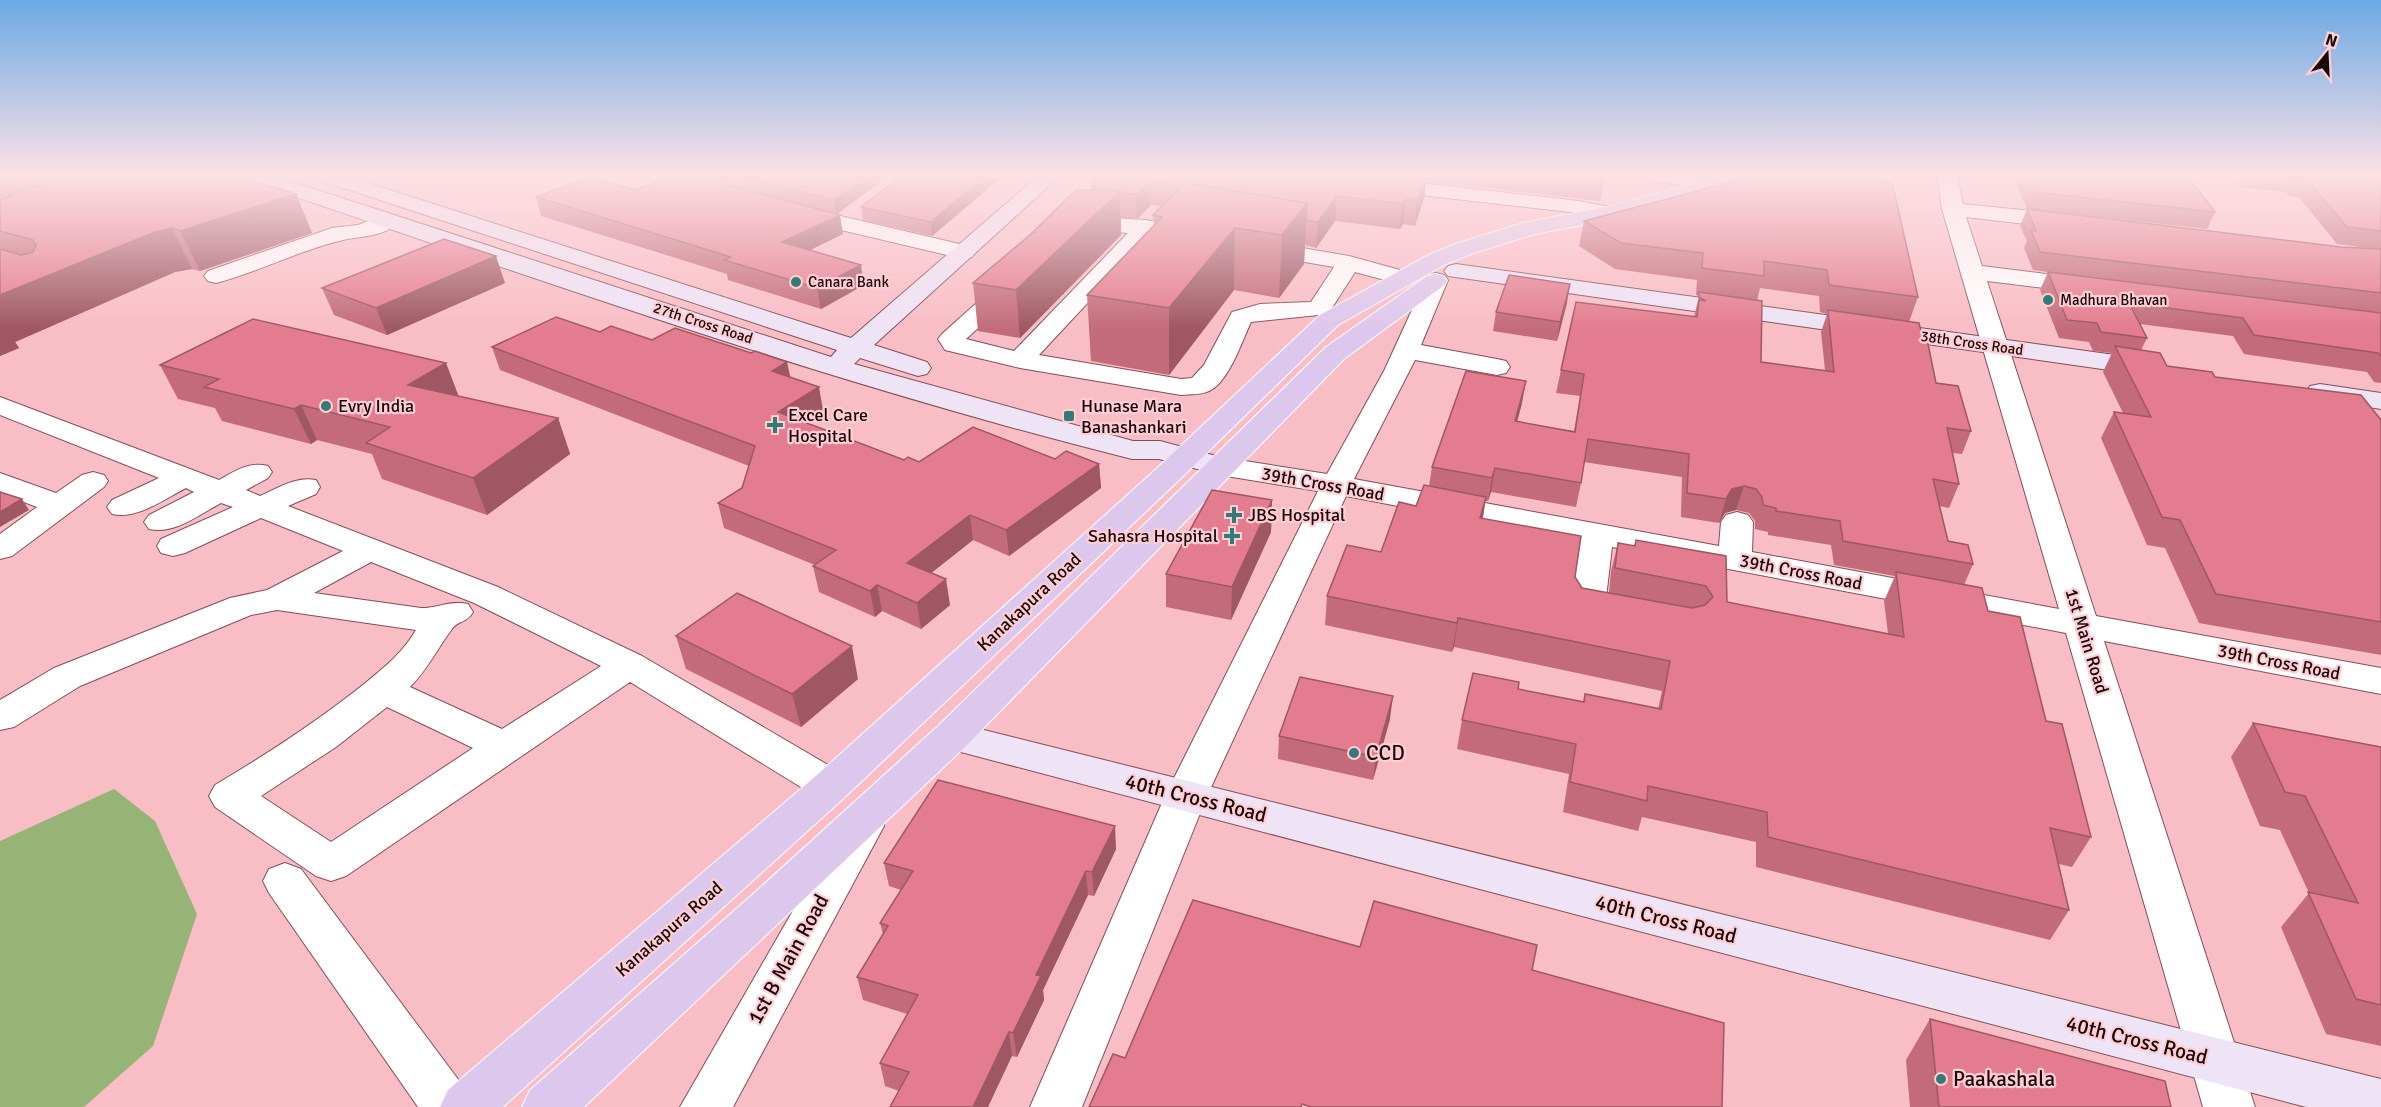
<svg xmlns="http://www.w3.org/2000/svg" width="2381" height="1107" font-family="Signika,sans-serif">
<rect width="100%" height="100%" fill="#f9bdc5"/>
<polygon fill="#95b476" points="114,789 155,821 197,914 153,1046 84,1107 0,1107 0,841"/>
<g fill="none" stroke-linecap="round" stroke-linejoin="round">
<defs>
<g id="street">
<polygon points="650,175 683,175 717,185 720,189 717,193 710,195 653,179"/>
<polygon points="1287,175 1351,175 1579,201 1615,208 1618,213 1615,218 1607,220 1579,213 1297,181 1290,179"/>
<polygon points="1645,175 1692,175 1723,181 1726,185 1723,189 1716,191 1655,181 1648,179"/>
<path d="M 1937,175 L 1957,175 L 1963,204 L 2069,215 L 2077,217 L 2080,222 L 2077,227 L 2069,229 L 1966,217 L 1982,266 L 2087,279 L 2096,281 L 2099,286 L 2096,291 L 2087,293 L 1987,281 L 2096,616 L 2381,668 L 2381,694 L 2104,641 L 2255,1107 L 2203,1107 L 2066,633 L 1612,547 L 1606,598 L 1628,603 L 1633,611 L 1628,619 C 1611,624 1593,618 1576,614 L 1571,606 L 1580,541 L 1346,496 L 1207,796 L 1082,1107 L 1030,1107 L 1165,796 L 1318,491 L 1220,475 L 1209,472 L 1205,466 L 1209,460 L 1220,457 L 1327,474 L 1384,371 L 1428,275 L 1436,273 L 1444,275 L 1448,280 L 1421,345 L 1497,359 L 1506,361 L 1510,367 L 1506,373 L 1497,375 L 1415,360 L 1354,479 L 1719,546 L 1721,522 L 1726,515 L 1737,512 L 1748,515 L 1753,522 L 1752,552 L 2059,609 L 1942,209 Z"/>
<polygon points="798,206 972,247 976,252 972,257 964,259 790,218 787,213 790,208"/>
<path d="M 387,214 L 395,216 L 398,221 C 387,237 360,236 343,240 C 299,250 259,272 216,283 L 208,281 L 204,276 L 208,271 L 332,228 L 358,225 Z"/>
<path d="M 1077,216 L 1146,220 L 1204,231 L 1207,236 L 1204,241 L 1196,243 L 1151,235 L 1039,355 L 1181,379 L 1192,378 L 1204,365 L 1232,312 L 1260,304 L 1311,302 L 1334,267 L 1253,253 L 1250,248 L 1253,243 L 1261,241 L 1349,256 L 1411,273 L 1415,278 L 1411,283 L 1403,285 L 1355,272 L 1328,314 L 1251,322 C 1242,341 1229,382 1209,391 C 1201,395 1190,394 1181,395 L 1020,368 L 945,350 L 938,339 L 942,334 L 1001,281 L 1010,279 L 1019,281 L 1022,286 L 1019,291 L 966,339 L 1014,351 L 1128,233 L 1069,228 L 1066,223 L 1069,218 Z"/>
<path d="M 0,397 L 219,480 C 235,471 249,461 268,466 L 272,472 L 268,478 L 246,490 L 260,496 C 278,488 296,476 316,480 L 320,487 L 316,494 L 288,506 L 498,587 L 642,656 L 845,775 L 851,786 L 845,797 L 831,801 L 817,797 L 630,682 L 346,876 L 331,881 L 316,876 L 215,807 L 209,796 L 215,785 C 269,753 321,719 369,680 C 387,665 404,651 416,630 L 277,610 L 251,615 L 80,686 L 14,727 L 0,730 L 0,700 L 54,668 L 230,598 L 267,590 L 343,551 L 261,518 L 185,553 L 173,556 L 161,553 L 157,546 L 161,539 L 233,507 L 221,503 C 200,514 174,535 149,529 L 144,522 L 149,515 L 194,492 L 186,488 C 164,499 137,520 112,514 L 107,507 L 112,500 L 159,478 L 0,415 ZM 371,562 L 474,603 L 601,666 L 502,729 L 410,687 C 428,669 437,649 452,629 C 457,621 467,623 473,612 L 468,604 C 451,600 438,608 421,608 L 314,593 ZM 387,707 L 473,748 L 331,842 L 261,796 L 336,747 Z"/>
<polygon points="93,472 104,475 108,481 104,487 12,556 0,559 0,534 37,507 0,493 0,473 56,493 82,475"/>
<polygon points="863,810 878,815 884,826 733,1107 680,1107 848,815"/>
<polygon points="285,863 301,869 466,1090 474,1107 418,1107 269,893 263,881 269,869"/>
</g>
<g id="secondary">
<path d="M 241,175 L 271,175 L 831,357 L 837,350 L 316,179 L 313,175 L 343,175 L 851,338 L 1039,175 L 1061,175 L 874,345 L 927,362 L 931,368 L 927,374 L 918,376 L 860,358 L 854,364 L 1133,441 L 1160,441 L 1231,460 L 1235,466 L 1231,472 L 1220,475 L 1159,459 L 1132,459 C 831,384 537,279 244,179 Z"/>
<polygon points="1456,264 2151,360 2160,362 2164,368 2160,374 2151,376 1448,276 1444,271 1448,266"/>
<polygon points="2320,384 2381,393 2381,409 2310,398 2306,392 2310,386"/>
<polygon points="952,722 2381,1079 2381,1107 2306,1107 938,746 932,736 938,726"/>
</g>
<g id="primary">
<polygon points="1729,175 1763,175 1760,179 1607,220 1535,234 1474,253 1446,264 1338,325 1176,483 845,797 503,1107 440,1107 448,1090 817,775 1154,471 1320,315 1430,254 1458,243 1523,223 1606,207"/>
<polygon points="1435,274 1443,276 1447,281 1443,286 1344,359 966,746 584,1107 522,1107 530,1090 752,895 938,726 1326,347 1427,276"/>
</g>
</defs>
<use href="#street" stroke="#824f57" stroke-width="2"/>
<use href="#secondary" stroke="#824f57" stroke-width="2"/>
<use href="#primary" stroke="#fff" stroke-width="2"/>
<use href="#street" fill="#fff" fill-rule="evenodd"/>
<use href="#secondary" fill="#eee4f6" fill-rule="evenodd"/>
<use href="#primary" fill="#ddc8ed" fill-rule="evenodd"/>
</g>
<g fill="#c36b7a" fill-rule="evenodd">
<polygon points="0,175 296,194 312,233 200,271 192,269 175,272 15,342 19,348 0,356"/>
<polygon points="709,175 889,175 837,214 711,180"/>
<polygon points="1004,175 932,236 863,220 861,207"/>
<polygon points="1090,175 1606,175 1600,201 1426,181 1424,198 1415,226 1403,224 1400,229 1335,221 1316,248 1305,245 1304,264 1279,298 1234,290 1169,375 1091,361 1087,295 1154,226 1153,215 1163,206 1151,205 1137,219 1121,218 1121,235 1020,338 978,331 973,283 1091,190"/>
<path d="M 1758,175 L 1918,297 L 1909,322 L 1923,339 L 1936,383 L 1971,431 L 1962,454 L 1953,453 L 1959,484 L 1949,508 L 1939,506 L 1948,541 L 1973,564 L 1964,585 L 1988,611 L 2046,721 L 2091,837 L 2072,867 L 2059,864 L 2069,910 L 2050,940 L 1756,867 L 1756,842 L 1642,817 L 1638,831 L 1563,812 L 1569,774 L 1457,749 L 1462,720 L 1518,689 L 1583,702 L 1585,694 L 1658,709 L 1662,691 L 1454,647 L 1452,652 L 1325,625 L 1327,596 L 1381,552 L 1416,506 L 1429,486 L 1432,467 L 1522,403 L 1517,422 L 1574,431 L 1580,396 L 1556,393 L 1561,370 L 1694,317 L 1699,296 L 1696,295 L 1697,280 L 1615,269 L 1579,246 L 1584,221 ZM 1760,288 L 1819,296 L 1820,312 L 1827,314 L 1821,332 L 1825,370 L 1761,362 L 1757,300 ZM 1584,462 L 1682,477 L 1681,517 L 1719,523 L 1725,513 L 1736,510 L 1749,513 L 1755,521 L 1755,529 L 1768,532 L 1768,535 L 1831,545 L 1834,565 L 1895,576 L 1884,601 L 1888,634 L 1727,602 L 1726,556 L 1636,540 L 1634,546 L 1618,543 L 1611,571 L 1609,593 L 1582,588 L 1575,577 L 1483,518 L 1485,501 L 1488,501 L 1491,492 L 1576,507 L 1581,483 Z"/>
<polygon points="2012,175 2190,175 2189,178 2215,212 2207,229 2027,209"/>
<polygon points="2240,175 2381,175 2381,383 2374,382 2367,372 2244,354 2233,336 2140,324 2147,338 2141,350 2167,366 2215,377 2381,420 2381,655 2199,623 2165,548 2147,545 2101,438 2114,412 2123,413 2103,372 2112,353 2093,351 2089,342 2059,338 2040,290 2048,272 2373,312 2033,270 2024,248 2027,241 2020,226 2027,209 2341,247 2375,249 2337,244 2299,197 2289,196 2286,192 2239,187"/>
<polygon points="635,190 843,234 809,250 864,285 821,309 728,280 727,274 541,216 536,197"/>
<polygon points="505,283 387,335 334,315 322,288"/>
<polygon points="1567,303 1557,341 1493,331 1496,312"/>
<polygon points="600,332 652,340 790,377 823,410 805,422 904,460 919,462 1055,459 1099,464 1101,488 1009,556 973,540 931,573 950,605 921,629 882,611 875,617 819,592 813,566 815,565 724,528 718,503 742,488 749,466 500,370 492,347"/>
<polygon points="160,365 459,396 558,418 570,454 487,515 382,479 372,454 317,440 311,444 222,421 215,408 178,399"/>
<polygon points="1272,500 1271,532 1231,620 1166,607 1166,574"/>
<polygon points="676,636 858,679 801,727 686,669"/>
<polygon points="1390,719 1373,780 1278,759 1279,736"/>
<polygon points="2253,723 2381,747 2381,1046 2326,1034 2281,927 2309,893 2280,830 2260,826 2231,757"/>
<polygon points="1116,849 1094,896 1088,895 1043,990 1044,1000 1017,1057 1012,1056 899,1091 885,1086 880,1063 907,1014 863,1000 857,977 883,934 880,923 901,890 889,886 884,863"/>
<polygon points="1930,1019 2171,1107 1910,1107 1906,1060"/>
</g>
<g fill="#9f5763">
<polygon points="870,175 889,175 837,214 834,200"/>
<polygon points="987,175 1004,175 932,236 931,222"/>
<polygon points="1427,175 1424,198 1415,226 1417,201"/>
<polygon points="1151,180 1151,205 1137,219 1136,194"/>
<polygon points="1120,191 1121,235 1020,338 1016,290"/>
<polygon points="296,194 312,233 200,271 180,231"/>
<polygon points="1337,196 1335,221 1316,248 1318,222"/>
<polygon points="1405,199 1403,224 1400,229 1403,204"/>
<polygon points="1307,203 1304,264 1279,298 1282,235"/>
<polygon points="840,215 843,234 786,262 782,242"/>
<polygon points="172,228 192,269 175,272 15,342 19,348 0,356 0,295 155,232"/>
<polygon points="1235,228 1234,290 1169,375 1169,308"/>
<polygon points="496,256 505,283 387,335 376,308"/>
<polygon points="861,265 864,285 821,309 817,288"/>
<polygon points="1570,284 1567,303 1557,341 1560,322"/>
<polygon points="787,362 792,385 772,371"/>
<polygon points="446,363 459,397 408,385"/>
<polygon points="1526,381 1522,403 1511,444 1515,421"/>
<polygon points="819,387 823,410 783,436 778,412"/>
<polygon points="301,405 317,440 311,444 294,409"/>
<polygon points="558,418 570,454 487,515 473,478"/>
<polygon points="1099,464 1101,488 1009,556 1006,530"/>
<polygon points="1495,468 1491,492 1488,501 1492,478"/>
<polygon points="1744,486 1736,510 1725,513 1719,523 1726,499 1732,489"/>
<polygon points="1486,497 1482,524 1480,518"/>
<polygon points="22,499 29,510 0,527 0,512"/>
<polygon points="1272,500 1271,532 1231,620 1232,587"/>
<polygon points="970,515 973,540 911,589 907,563"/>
<polygon points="946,579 950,605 921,629 917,603"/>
<polygon points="877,585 882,611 875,617 870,591"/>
<polygon points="1458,618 1454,647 1452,652 1457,623"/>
<polygon points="852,646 858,679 801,727 792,694"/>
<polygon points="1393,696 1390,719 1373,780 1376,757"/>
<polygon points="1115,826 1116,849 1094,896 1092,872"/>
<polygon points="1086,871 1088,895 1043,990 1044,1000 1017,1057 1013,1033 1036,975"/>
<polygon points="1009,1032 1012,1056 988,1107 973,1107"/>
</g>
<g fill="#e37c8e" stroke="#9f5763" stroke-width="1.5">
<polygon points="0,175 75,175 9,194 10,197 0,200"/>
<polygon points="75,175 235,175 296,194 180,231 172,228 155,232 0,295 0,249 21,255 33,252 36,245 33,240 0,231 0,200 13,196 9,194"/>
<polygon points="674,175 690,175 840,215 782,242 861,265 817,288 724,260 731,257 536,197 590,177 635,190"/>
<polygon points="737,175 870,175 834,200"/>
<polygon points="902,175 987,175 931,222 861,207"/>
<polygon points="1108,175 1426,175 1417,201 1405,199 1403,204 1337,196 1318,222 1306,220 1307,203 1185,183 1185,184 1151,180 1136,194 1120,193 1120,191 1091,190"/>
<polygon points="1588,175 1605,175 1605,177"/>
<polygon points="1758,175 1829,175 1892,182 1918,297 1829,285 1827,270 1764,261 1764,276 1702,268 1703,253 1621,243 1584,221"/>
<polygon points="2026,175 2187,175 2215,212 2034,192"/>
<polygon points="2285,175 2381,175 2381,231 2347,227 2308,181 2298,180 2294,176"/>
<polygon points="1185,183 1307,203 1282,235 1235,228 1169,308 1087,295 1162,217 1153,215"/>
<polygon points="1076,190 1120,191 1016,290 973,283 1031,234"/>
<polygon points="2027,209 2341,247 2381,249 2381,293 2040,252 2031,231 2036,231"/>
<polygon points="444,239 496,256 376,308 322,288"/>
<polygon points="2048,272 2381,313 2381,356 2378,353 2254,335 2243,318 2129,303 2147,338 2101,332 2097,323 2067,320"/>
<polygon points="1509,275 1570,284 1560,322 1496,312"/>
<polygon points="1699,292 1762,301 1761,362 1834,372 1828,310 1919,323 1923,339 1927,339 1936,383 1958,386 1971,431 1947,428 1959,484 1933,479 1948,541 1968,545 1973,564 1843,541 1840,521 1776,511 1776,508 1763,505 1762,497 1756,489 1744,486 1732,489 1726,499 1687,493 1689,454 1588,439 1581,483 1495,468 1492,478 1432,467 1466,371 1526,381 1515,421 1575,432 1584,374 1561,370 1576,302 1697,317 1699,300 1706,301 1699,297"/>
<polygon points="556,317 600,332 611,326 652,340 675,328 751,353 755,351 787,362 772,371 819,387 778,412 904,460 908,457 919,462 973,427 1055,459 1066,451 1099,464 1006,530 970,515 907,563 946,579 917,603 877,585 870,591 813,566 836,550 718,503 742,488 755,446 492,347"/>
<polygon points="253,319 446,363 408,385 558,418 473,478 366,443 390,427 301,405 294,409 204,387 219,379 160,365"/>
<polygon points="2115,346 2160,353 2167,366 2212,372 2215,377 2361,395 2381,420 2381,622 2216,594 2180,520 2162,517 2114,412 2151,417"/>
<polygon points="1424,485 1486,497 1480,518 1581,536 1575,577 1582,588 1692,608 1705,605 1713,597 1706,586 1615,568 1618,543 1635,546 1636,540 1726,556 1727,602 1904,637 1896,572 1982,588 1988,611 2020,617 2046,721 2062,724 2091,837 2050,828 2069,910 1768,837 1767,812 1648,786 1647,801 1570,782 1576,744 1462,720 1473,673 1519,682 1518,689 1584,702 1585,694 1661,709 1670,661 1458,618 1457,623 1327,596 1347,545 1381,552 1399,502 1416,506"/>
<polygon points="1212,490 1272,500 1232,587 1166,574"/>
<polygon points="0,492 22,499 0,512"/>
<polygon points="737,593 852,646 792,694 676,636"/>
<polygon points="1300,677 1393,696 1376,757 1279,736"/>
<polygon points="2253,723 2381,747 2381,1005 2356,999 2308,892 2358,903 2305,796 2285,792"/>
<polygon points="938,780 1115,826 1092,872 1086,871 1036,975 1041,976 1013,1033 1009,1032 973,1107 890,1107 909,1072 880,1063 918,995 857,977 888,926 880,923 913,871 884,863"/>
<polygon points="1193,900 1360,947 1374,901 1537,945 1532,970 1724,1023 1722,1107 1311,1107 1302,1104 1301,1107 1089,1107 1113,1054 1125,1058"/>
<polygon points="1930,1019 2165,1081 2171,1107 1939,1107"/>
</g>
<linearGradient id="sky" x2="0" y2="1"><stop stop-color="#6ba9e4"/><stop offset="0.53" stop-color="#fce1e5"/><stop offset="1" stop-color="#fce1e5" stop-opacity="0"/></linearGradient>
<rect width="2381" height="330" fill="url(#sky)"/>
<g fill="#327b76" stroke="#ffced4" stroke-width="2">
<circle cx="796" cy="282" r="6"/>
<circle cx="2048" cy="300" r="6"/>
<circle cx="326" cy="406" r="6"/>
<rect x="1063" y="410" width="12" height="12" rx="3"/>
<path d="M772 416h6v6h6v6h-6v6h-6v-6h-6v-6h6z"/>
<path d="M1231 506h6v6h6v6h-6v6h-6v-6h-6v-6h6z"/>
<path d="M1229 527h6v6h6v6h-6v6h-6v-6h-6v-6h6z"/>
<circle cx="1354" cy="753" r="6"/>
<circle cx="1941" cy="1079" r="6"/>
</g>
<g text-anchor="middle" stroke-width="4.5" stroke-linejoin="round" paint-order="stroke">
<g font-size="15" fill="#1a070a" stroke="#ffced4" text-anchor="start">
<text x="808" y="287">Canara Bank</text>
<text x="2060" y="305">Madhura Bhavan</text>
</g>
<g font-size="15" fill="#1a070a" stroke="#ffced4">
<text transform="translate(703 323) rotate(18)" y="5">27th Cross Road</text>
<text transform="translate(1972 343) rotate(8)" y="5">38th Cross Road</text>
</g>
<g font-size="18" fill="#1a070a" stroke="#ffced4" text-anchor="start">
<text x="338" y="412">Evry India</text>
<text x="1081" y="412">Hunase Mara<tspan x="1081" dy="21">Banashankari</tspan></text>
<text x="788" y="421">Excel Care<tspan x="788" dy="21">Hospital</tspan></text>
<text x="1248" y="521">JBS Hospital</text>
<text x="1218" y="542" text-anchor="end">Sahasra Hospital</text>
</g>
<g font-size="18" fill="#1a070a" stroke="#ffced4">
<text transform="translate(1323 484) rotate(10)" y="6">39th Cross Road</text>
<text transform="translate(1801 572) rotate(11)" y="6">39th Cross Road</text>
<text transform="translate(1029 602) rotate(-43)" y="6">Kanakapura Road</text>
<text transform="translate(2087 641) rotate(73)" y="6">1st Main Road</text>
<text transform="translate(2279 662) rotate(11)" y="6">39th Cross Road</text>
<text transform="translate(669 929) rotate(-41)" y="6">Kanakapura Road</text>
</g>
<g font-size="21" fill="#1a070a" stroke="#ffced4" text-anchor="start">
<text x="1366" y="760">CCD</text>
<text x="1953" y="1086">Paakashala</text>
</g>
<g font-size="21" fill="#1a070a" stroke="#ffced4">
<text transform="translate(1196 798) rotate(14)" y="7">40th Cross Road</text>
<text transform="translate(1666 919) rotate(14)" y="7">40th Cross Road</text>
<text transform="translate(788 959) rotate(-61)" y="7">1st B Main Road</text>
<text transform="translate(2137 1040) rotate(14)" y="7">40th Cross Road</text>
</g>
</g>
<g transform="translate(2327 54) rotate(18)" stroke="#ffced4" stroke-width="4.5" paint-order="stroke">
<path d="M0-4.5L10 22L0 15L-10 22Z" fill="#1a070a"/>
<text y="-9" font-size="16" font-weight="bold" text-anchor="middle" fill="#1a070a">N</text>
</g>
</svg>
